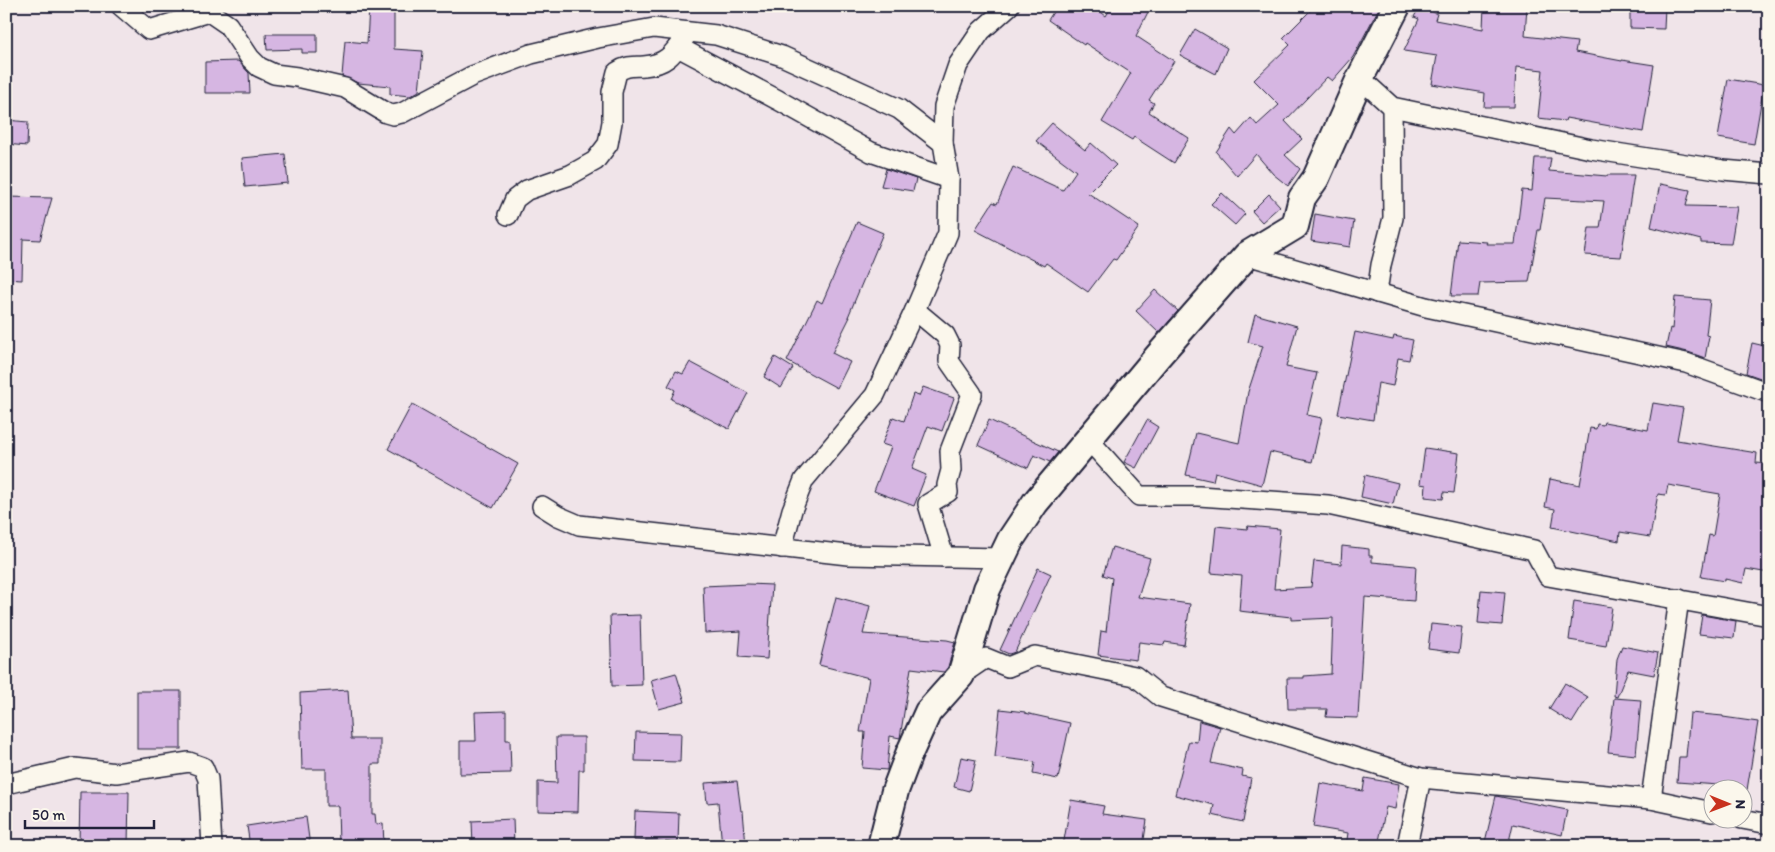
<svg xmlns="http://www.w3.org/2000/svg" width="1775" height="852" font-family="Itim,sans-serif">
<rect width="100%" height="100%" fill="#f0e4e9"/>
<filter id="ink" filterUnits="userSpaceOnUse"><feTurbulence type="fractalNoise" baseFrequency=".02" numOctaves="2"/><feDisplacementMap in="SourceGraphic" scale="10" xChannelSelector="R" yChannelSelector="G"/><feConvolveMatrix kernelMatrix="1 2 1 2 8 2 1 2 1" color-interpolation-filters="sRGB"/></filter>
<g filter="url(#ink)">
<g fill="#d6b6e2" stroke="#22223b">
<polygon points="369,6 394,6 394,49 423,51 419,91 410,96 390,94 390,86 358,83 342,76 345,41 367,43"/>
<polygon points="1057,6 1093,6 1106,16 1112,6 1151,6 1136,36 1174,61 1149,100 1154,103 1149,112 1189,138 1174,163 1134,137 1132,140 1102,122 1131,73 1085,43 1084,45 1048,20"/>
<polygon points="1315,6 1380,6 1353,57 1332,81 1327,77 1285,121 1302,139 1285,155 1300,169 1288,186 1273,174 1256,154 1237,176 1216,152 1231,129 1236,135 1251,118 1257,125 1279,105 1254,80 1290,45 1283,38"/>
<polygon points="1420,6 1437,14 1435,20 1483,29 1484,6 1527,6 1525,36 1577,42 1575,52 1622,61 1622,60 1654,65 1643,132 1566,118 1565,121 1538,118 1543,70 1516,67 1514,107 1484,107 1485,93 1432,84 1437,56 1404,51 1419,19 1414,17"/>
<polygon points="1630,6 1665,6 1664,29 1630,28"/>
<polygon points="1195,29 1227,48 1216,74 1180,55"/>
<polygon points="266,34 317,34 317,53 302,53 302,49 267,50"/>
<polygon points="238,61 249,73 250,93 205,93 205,62"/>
<polygon points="1728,79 1764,85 1754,144 1718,138"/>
<polygon points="6,120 28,122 27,146 6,144"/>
<polygon points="1052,123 1085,150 1091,143 1116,165 1088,193 1139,227 1116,260 1113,259 1088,292 1046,263 1044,266 975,230 993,202 997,204 1013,167 1063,190 1076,171 1036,141"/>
<polygon points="285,154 288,183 245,187 242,158"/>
<polygon points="1535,158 1551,158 1549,171 1607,176 1607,175 1634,175 1621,257 1585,255 1589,228 1600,228 1604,201 1545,198 1540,230 1538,230 1529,282 1480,283 1478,296 1451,296 1458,240 1487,242 1486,244 1515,244 1522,190 1532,191"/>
<polygon points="886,169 916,179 913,191 881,186"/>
<polygon points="1660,184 1690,190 1686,206 1737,207 1731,244 1701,243 1701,240 1651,227"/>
<polygon points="1222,193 1245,214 1235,225 1211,204"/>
<polygon points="1269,194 1280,206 1262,222 1252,211"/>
<polygon points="6,197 52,198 40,240 23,239 22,280 6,279"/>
<polygon points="1315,214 1354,221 1350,247 1311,241"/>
<polygon points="857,222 883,233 848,317 850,317 832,353 850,362 837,388 787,361 817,300 822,303"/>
<polygon points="1155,290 1178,311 1159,333 1136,311"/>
<polygon points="1675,297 1710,300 1706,335 1709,336 1705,358 1688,352 1666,347 1670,328 1672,329"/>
<polygon points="1255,314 1297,326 1286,367 1317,373 1307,415 1322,418 1312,462 1270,452 1262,485 1215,472 1213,481 1186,475 1196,433 1239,443 1248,392 1263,346 1248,342"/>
<polygon points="1355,332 1393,340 1394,336 1413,340 1409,360 1398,358 1393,386 1378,383 1373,420 1338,414"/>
<polygon points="1752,343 1769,347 1769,381 1746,373"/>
<polygon points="775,357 793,368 781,388 764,377"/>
<polygon points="690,362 748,393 729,429 671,399 675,390 668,386 676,371 683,374"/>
<polygon points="923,387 954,398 942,431 928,426 912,469 926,475 914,506 874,491 891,447 882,444 893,417 904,421 913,394 919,396"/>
<polygon points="1653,403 1683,408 1677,440 1757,453 1756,463 1769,464 1769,573 1746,569 1743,583 1725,579 1725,581 1701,577 1709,535 1713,536 1720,494 1668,485 1666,495 1658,494 1650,537 1620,532 1619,541 1552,527 1555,509 1545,507 1550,479 1580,485 1590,428 1596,429 1597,424 1603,425 1604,422 1648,430"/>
<polygon points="412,404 518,464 493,508 388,449"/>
<polygon points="989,420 1058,452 1050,462 1034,455 1028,468 978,445"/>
<polygon points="1147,420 1158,427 1136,468 1124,462"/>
<polygon points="1425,448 1459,453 1454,493 1444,492 1443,499 1425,497 1426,485 1420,484"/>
<polygon points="1365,475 1398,483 1393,504 1361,497"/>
<polygon points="1216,526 1247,529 1248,526 1280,529 1274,589 1311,587 1314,561 1341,564 1342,546 1369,549 1369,556 1372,556 1372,562 1416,566 1414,601 1365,597 1358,718 1326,717 1327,709 1288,709 1287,678 1304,678 1304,676 1331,674 1333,618 1291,620 1291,617 1239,611 1242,576 1211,573"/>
<polygon points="1112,547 1150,558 1138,597 1190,604 1184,645 1165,642 1164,645 1139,642 1136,660 1098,655 1101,631 1106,632 1112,578 1103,575"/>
<polygon points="1038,568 1051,574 1015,652 1009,654 1000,650"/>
<polygon points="748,584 772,585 767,659 739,657 741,631 705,633 703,586"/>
<polygon points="1481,590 1505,592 1502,625 1478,623"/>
<polygon points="836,597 870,606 863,634 947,640 955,642 948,667 944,672 911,668 900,738 890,736 887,770 862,768 865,732 860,732 869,678 819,665"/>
<polygon points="1574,601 1612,607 1606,646 1569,640"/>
<polygon points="640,615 642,685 612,686 610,616"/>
<polygon points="1702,615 1736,621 1734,638 1699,634"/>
<polygon points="1431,624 1462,627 1459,653 1428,649"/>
<polygon points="1622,646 1658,653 1654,675 1628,670 1617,697 1614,696 1617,659"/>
<polygon points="676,673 685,702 659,709 651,680"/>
<polygon points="1565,683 1588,697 1572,723 1549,709"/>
<polygon points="348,690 351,739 380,739 380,764 372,764 372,814 375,814 376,824 383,823 384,846 339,846 338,806 326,806 326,769 302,769 300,693"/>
<rect x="137" y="691" width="44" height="58"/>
<polygon points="1614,698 1641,700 1636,755 1608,752"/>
<polygon points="1000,709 1025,712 1025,713 1070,723 1058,779 1033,774 1035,762 995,757"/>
<polygon points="506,711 506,740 510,740 511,773 460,774 460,741 476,741 475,712"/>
<polygon points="1690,713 1723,716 1723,717 1758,722 1747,790 1732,787 1732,786 1677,782 1679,757 1686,757"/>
<polygon points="1199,721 1220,727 1211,763 1243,770 1242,776 1251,778 1243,822 1212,815 1214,805 1175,795 1189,741 1197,742"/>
<polygon points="636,732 681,733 680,762 635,761"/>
<polygon points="556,737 584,737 584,770 579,770 578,812 538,811 538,782 557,783"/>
<polygon points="961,757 976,760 969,791 954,787"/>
<polygon points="1365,778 1399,784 1395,809 1386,807 1378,846 1346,846 1348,833 1313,827 1320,783 1363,791"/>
<polygon points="737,781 741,811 743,811 746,846 722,846 718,802 707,803 705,783"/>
<polygon points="80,792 129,792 128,846 79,846"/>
<polygon points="1496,796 1567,810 1562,835 1513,824 1508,846 1484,846"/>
<polygon points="1071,800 1104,806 1102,814 1147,820 1143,846 1063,846"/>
<polygon points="635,811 679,813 678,842 634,840"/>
<polygon points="306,817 310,846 250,846 247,826"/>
<polygon points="513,819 514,846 473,846 472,821"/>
</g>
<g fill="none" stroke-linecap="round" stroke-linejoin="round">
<defs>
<g id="street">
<polyline points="121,6 149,30 209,12 228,25 250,58 259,67 274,74 297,77 345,88 386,113 393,115 402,113 472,76 531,54 598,38 654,28 716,35 782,56 899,109 943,143"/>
<polyline points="678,47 778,100 871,152 949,179"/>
<polyline points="1360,78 1392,107 1591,149 1723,170 1769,174"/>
<path d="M 508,215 L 515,199 L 527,190 L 570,175 L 595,161 L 608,144 L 612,122 L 612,92 L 617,72 C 627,65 633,67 644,66 C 667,64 673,54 685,37"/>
<polyline points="1247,255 1426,307 1686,363 1769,393"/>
<polyline points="1377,293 1381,265 1393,218 1392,107"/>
<polyline points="915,310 945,335 950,345 949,361 972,394 950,451 951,470 947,485 948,492 928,504 944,557"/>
<polyline points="1088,439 1139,496 1199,496 1328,505 1534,550 1548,576 1769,616"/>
<polyline points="542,506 558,516 579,525 848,555 1002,558"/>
<polyline points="782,548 792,510 804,480 875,395 915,310 948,233 949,179 943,143 944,106 958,65 981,31 1009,6"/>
<polyline points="961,675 986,658 1008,667 1035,656 1135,676 1161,697 1421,778 1651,799 1712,812"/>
<polyline points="6,784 75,768 116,773 189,762 203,767 208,779 212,846"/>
<polyline points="1651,799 1679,599"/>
<polyline points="1742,819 1769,824"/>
<polyline points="1407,846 1421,778"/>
</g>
<polyline id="secondary" points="881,846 895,791 909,754 928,712 961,675 987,589 1011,539 1035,503 1158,356 1247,255 1295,226 1302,198 1316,178 1360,78 1397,6"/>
</defs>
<use href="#street" stroke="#22223b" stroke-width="22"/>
<use href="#secondary" stroke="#22223b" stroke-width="30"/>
<use href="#street" stroke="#fbf7ec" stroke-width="19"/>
<use href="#secondary" stroke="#fbf7ec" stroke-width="26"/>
</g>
</g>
<rect width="1775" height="852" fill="none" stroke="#fbf7ec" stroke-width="25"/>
<rect x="12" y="12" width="1750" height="827" fill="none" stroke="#22223b" stroke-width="2" filter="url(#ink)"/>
<g transform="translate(1728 804) rotate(91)"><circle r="24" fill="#fbf7ec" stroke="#a4a2a5"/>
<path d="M0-4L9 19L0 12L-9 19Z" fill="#c8321e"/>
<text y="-8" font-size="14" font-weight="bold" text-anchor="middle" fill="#22223b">N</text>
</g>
<path d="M25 820v8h129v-8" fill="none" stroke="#22223b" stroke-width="2.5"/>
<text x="32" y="820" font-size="15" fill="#22223b" stroke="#fbf7ec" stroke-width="4" paint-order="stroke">50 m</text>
</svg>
